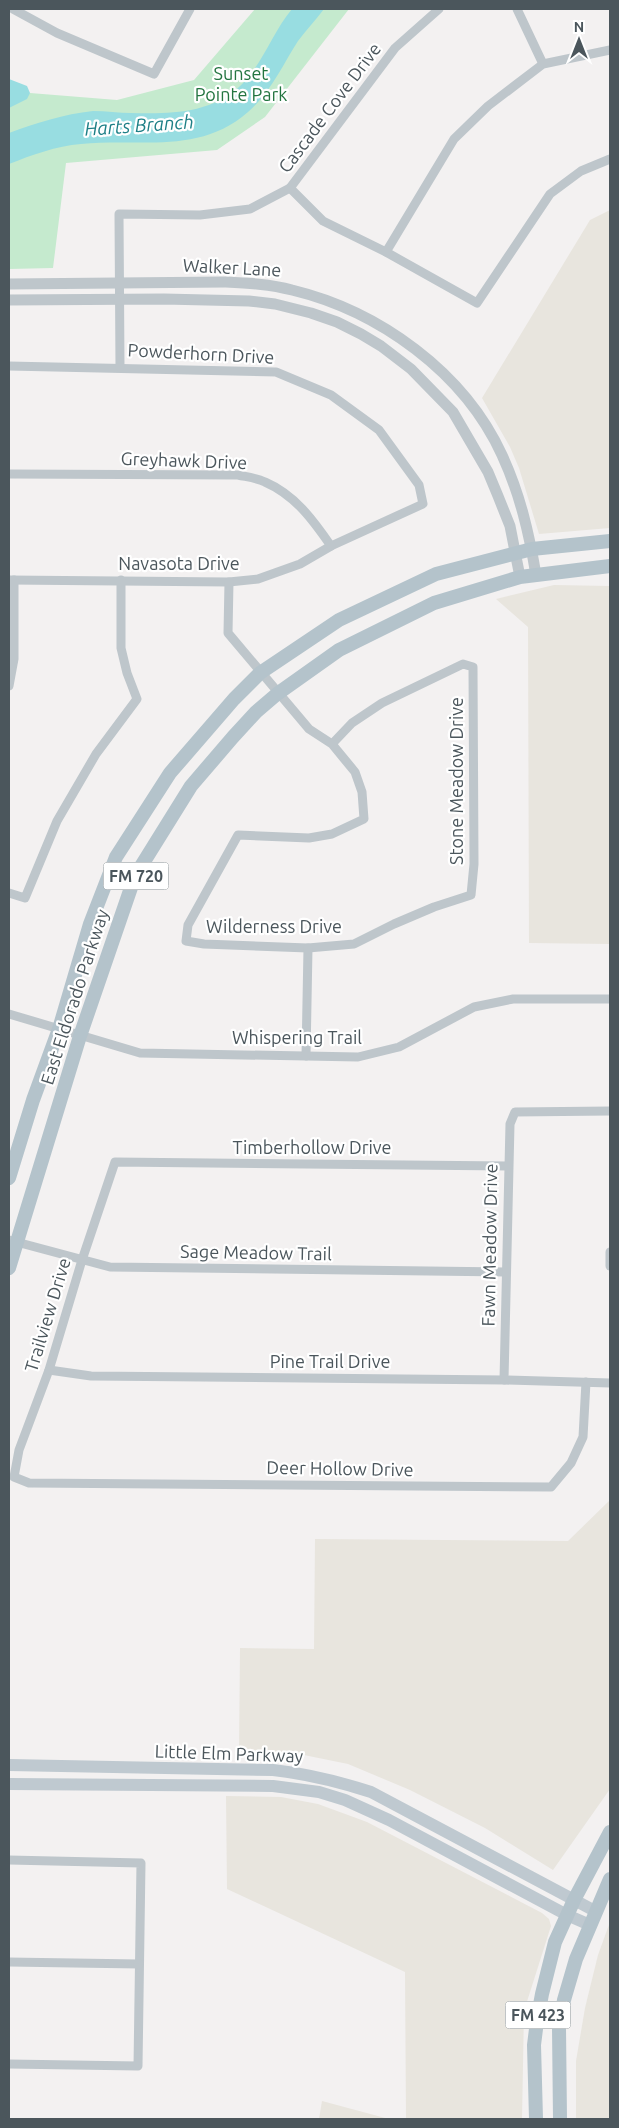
<svg xmlns="http://www.w3.org/2000/svg" width="619" height="2128" font-family="Ubuntu,sans-serif">
<rect width="100%" height="100%" fill="#f3f1f1"/>
<g fill="#e8e5de">
<polygon points="610,210 610,528 539,534 519,468 510,447 482,398 590,220"/>
<polygon points="554,585 610,586 610,944 529,943 528,627 496,599"/>
<polygon points="610,1500 610,1789 553,1870 485,1828 410,1790 348,1764 294,1753 239,1753 240,1648 314,1649 315,1539 568,1541"/>
<polygon points="226,1796 281,1797 318,1804 367,1822 542,1913 549,1919 551,1926 524,2011 522,2119 406,2119 405,1972 227,1889"/>
<polygon points="610,1922 610,2119 576,2119 576,2061 585,2008 598,1955"/>
<polygon points="322,2101 389,2119 319,2119"/>
</g>
<polygon fill="#c5eace" points="255,9 349,9 265,117 217,150 66,163 53,268 9,269 9,105 30,93 117,100 194,80"/>
<g fill="#98dde1">
<path d="M 292,9 L 324,9 C 316,20 306,30 298,41 C 282,66 271,92 248,112 C 199,155 141,138 81,144 C 56,146 32,155 9,164 L 9,133 C 36,123 64,114 93,111 C 106,111 119,113 131,113 C 169,114 209,114 239,87 C 262,66 272,33 292,9 Z"/>
<polygon points="9,79 27,86 30,93 27,99 9,108"/>
</g>
<g fill="none" stroke-linecap="round" stroke-linejoin="round">
<g stroke="#bec6cb" stroke-width="9">
<polyline points="13,9 57,33 154,74 190,9"/>
<polyline points="517,9 543,64"/>
<polyline points="290,188 323,221 386,252 477,303 550,194 581,171 610,159"/>
<polyline points="386,252 454,139 488,106 543,64 610,50"/>
<polyline points="9,366 276,372 331,395 379,430 419,485 423,504 331,546 300,564 258,579 229,582 9,580"/>
<polyline points="120,367 119,214 200,215 250,209 290,188 395,48 439,9"/>
<path d="M 9,474 L 238,475 C 247,477 257,478 265,482 C 295,495 313,520 331,546"/>
<polyline points="229,582 228,633 309,729 332,744 355,772 362,792 364,819 332,834 309,838 238,835 188,925 186,941 204,944 308,948 354,944 394,924 434,907 471,895 474,864 473,667 463,664 382,703 352,723 332,744"/>
<polyline points="9,686 14,659 14,580"/>
<polyline points="9,893 25,898 57,821 96,754 137,699 127,673 121,648 121,580"/>
<polyline points="9,1014 140,1053 358,1057 399,1047 474,1007 513,999 610,999"/>
<polyline points="306,1056 308,948"/>
<polyline points="508,1166 115,1162 82,1260 49,1370 19,1450 14,1477 29,1483 551,1487 571,1463 583,1437 586,1382"/>
<polyline points="9,1240 110,1267 506,1272"/>
<polyline points="610,1252 610,1266"/>
<polyline points="49,1370 91,1376 504,1380 610,1383"/>
<polyline points="504,1380 510,1124 515,1112 610,1111"/>
<polyline points="9,1860 141,1863 138,2066 9,2064"/>
<polyline points="9,1962 139,1964"/>
</g>
<g stroke="#bec6cb" stroke-width="11">
<path d="M 9,284 L 225,282 C 247,283 270,284 292,290 C 379,311 464,372 502,455 C 520,494 529,533 536,575"/>
<polyline points="9,300 164,299 249,301 275,304 311,313 337,322 361,334 381,346 411,369 453,412 488,472 498,496 510,526 520,577"/>
</g>
<g stroke="#bfc9d0" stroke-width="12">
<path d="M 9,1765 L 273,1770 C 308,1774 337,1781 371,1792 L 595,1911"/>
<polyline points="9,1784 273,1786 319,1792 345,1800 389,1820 567,1915 590,1925"/>
</g>
<g stroke="#b4c3cb" stroke-width="14">
<polyline points="9,1178 33,1100 59,1029 90,924 116,857 170,773 234,699 260,673 339,620 436,574 532,549 610,541"/>
<polyline points="9,1268 80,1036 135,876 191,786 233,737 256,712 277,694 339,650 434,603 520,577 610,566"/>
<polyline points="536,2119 534,2045 537,2021 542,1994 555,1942 574,1900 610,1832"/>
<polyline points="560,2119 559,2028 564,2000 576,1959 610,1879"/>
</g>
</g>
<g text-anchor="middle" stroke-width="4.5" stroke-linejoin="round" paint-order="stroke">
<g fill="#fff" stroke="#81898d" stroke-width="1">
<rect x="103.5" y="862.5" width="65" height="27" rx="4"/>
<rect x="505.5" y="2001.5" width="65" height="27" rx="4"/>
</g>
<g font-size="16" font-weight="bold" fill="#4b565c">
<text x="136" y="882">FM 720</text>
<text x="538" y="2021">FM 423</text>
</g>
<g font-size="18" fill="#247541" stroke="#fff">
<text x="241" y="80">Sunset<tspan x="241" dy="21">Pointe Park</tspan></text>
</g>
<g font-size="18" fill="#4b565c" stroke="#fff">
<text transform="translate(330 108) rotate(-53)" y="6">Cascade Cove Drive</text>
<text transform="translate(232 268) rotate(3)" y="6">Walker Lane</text>
<text transform="translate(201 354) rotate(3)" y="6">Powderhorn Drive</text>
<text transform="translate(184 461) rotate(2)" y="6">Greyhawk Drive</text>
<text x="179" y="570">Navasota Drive</text>
<text transform="translate(457 781) rotate(-90)" y="6">Stone Meadow Drive</text>
<text x="274" y="933">Wilderness Drive</text>
<text transform="translate(75 997) rotate(-72)" y="6">East Eldorado Parkway</text>
<text x="297" y="1044">Whispering Trail</text>
<text x="312" y="1154">Timberhollow Drive</text>
<text transform="translate(490 1245) rotate(-89)" y="6">Fawn Meadow Drive</text>
<text transform="translate(256 1253) rotate(1)" y="6">Sage Meadow Trail</text>
<text transform="translate(48 1315) rotate(-73)" y="6">Trailview Drive</text>
<text x="330" y="1368">Pine Trail Drive</text>
<text transform="translate(340 1469) rotate(1)" y="6">Deer Hollow Drive</text>
<text transform="translate(229 1754) rotate(2)" y="6">Little Elm Parkway</text>
</g>
<g font-size="19" font-style="italic" fill="#1d7f86" stroke="#fff">
<text transform="translate(139 125) rotate(-4)" y="7">Harts Branch</text>
</g>
</g>
<rect width="619" height="2128" fill="none" stroke="#4b565c" stroke-width="20"/>
<g transform="translate(579 40)" stroke="#ffffff" stroke-width="4" paint-order="stroke">
<path d="M0-4L9 19L0 12L-9 19Z" fill="#4b565c"/>
<text y="-8" font-size="14" font-weight="bold" text-anchor="middle" fill="#4b565c">N</text>
</g>
</svg>
